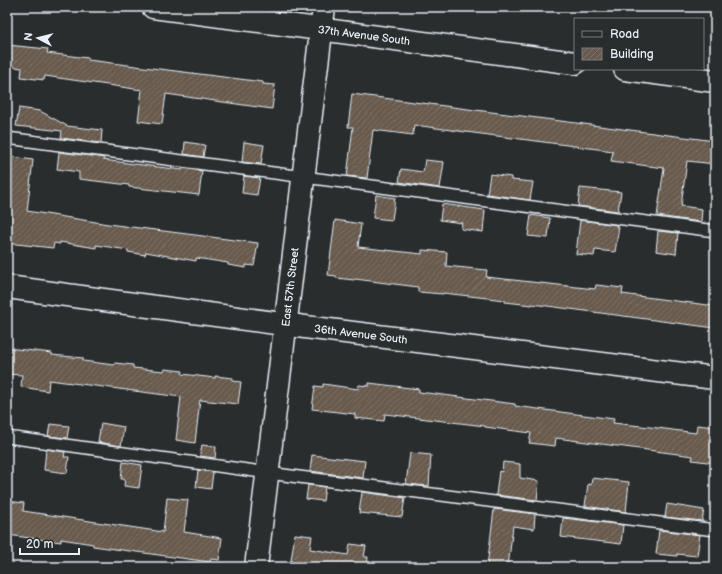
<svg xmlns="http://www.w3.org/2000/svg" width="722" height="574" font-family="'Balsamiq Sans',sans-serif">
<defs>
<pattern id="building-hatch" width="6" height="6" patternUnits="userSpaceOnUse"><rect width="6" height="6" fill="#675a4e"/><path d="M-1 1l2-2M0 6l6-6M5 7l2-2" fill="none" stroke="#7d7268"/></pattern>
</defs>
<rect width="100%" height="100%" fill="#2a2d2e"/>
<filter id="ink" filterUnits="userSpaceOnUse"><feTurbulence type="fractalNoise" baseFrequency=".025" numOctaves="2"/><feDisplacementMap in="SourceGraphic" scale="8" xChannelSelector="R" yChannelSelector="G"/><feConvolveMatrix kernelMatrix="1 2 1 2 8 2 1 2 1" color-interpolation-filters="sRGB"/></filter>
<g filter="url(#ink)">
<g fill="url(#building-hatch)" stroke="#e8f1f8">
<polygon points="7,45 48,49 47,53 88,58 88,60 263,82 263,84 275,85 272,109 166,94 162,124 138,121 142,90 45,76 44,80 21,77 22,68 7,66"/>
<polygon points="352,94 715,141 715,164 687,161 681,206 702,209 701,222 657,216 664,168 611,161 613,151 466,132 414,125 413,135 373,130 367,178 347,176 353,127 348,127"/>
<polygon points="19,108 40,111 67,126 102,130 101,143 61,138 62,131 16,126"/>
<polygon points="185,142 205,145 203,157 184,154"/>
<polygon points="244,142 264,145 261,164 242,162"/>
<polygon points="59,152 99,157 104,158 103,160 182,170 182,168 202,171 199,195 129,187 129,185 79,179 79,172 57,169"/>
<polygon points="7,156 33,160 27,211 108,224 258,243 254,266 246,265 246,268 228,265 228,263 196,258 196,261 146,252 145,255 128,252 128,250 96,245 96,248 60,242 60,244 54,243 53,248 7,243"/>
<polygon points="425,160 444,162 440,188 399,182 401,169 423,172"/>
<polygon points="490,174 511,177 511,180 533,182 530,200 487,194"/>
<polygon points="244,176 260,178 257,195 242,193"/>
<polygon points="580,188 621,192 618,211 578,206"/>
<polygon points="376,195 395,198 392,220 373,218"/>
<polygon points="442,204 485,210 483,232 461,229 462,223 440,220"/>
<polygon points="531,215 550,218 548,238 528,236"/>
<polygon points="335,220 361,224 358,247 422,254 422,250 447,252 446,266 487,270 486,277 595,289 596,285 623,288 622,294 715,306 715,328 532,304 532,305 505,302 505,300 443,293 443,294 418,292 418,287 355,279 354,280 336,278 336,276 328,275"/>
<polygon points="580,220 617,225 616,227 619,227 615,252 595,250 594,256 576,254"/>
<polygon points="658,231 678,233 676,254 656,251"/>
<polygon points="7,348 52,353 52,355 83,358 83,361 114,365 115,363 133,365 133,368 164,371 165,369 183,371 182,374 215,378 215,376 233,378 233,381 241,382 238,404 200,400 195,443 176,440 181,397 49,380 48,391 21,387 22,375 7,374"/>
<polygon points="369,383 419,389 419,392 515,404 515,406 614,419 613,423 650,427 696,433 697,425 715,427 715,463 692,460 693,456 556,438 555,446 529,443 531,433 485,427 485,426 385,414 384,421 355,418 355,414 312,409 315,386 323,387 323,384 358,389 359,385 369,386"/>
<polygon points="101,423 124,427 121,446 98,442"/>
<polygon points="50,424 69,426 67,438 48,436"/>
<polygon points="202,445 216,447 215,458 200,456"/>
<polygon points="46,449 65,452 64,457 69,457 67,473 44,470"/>
<polygon points="410,453 431,455 429,486 406,484"/>
<polygon points="312,455 365,461 363,478 310,471"/>
<polygon points="123,462 142,465 139,488 124,486 125,479 121,479"/>
<polygon points="503,462 520,464 520,478 539,481 537,500 496,495 499,471 502,472"/>
<polygon points="198,470 213,472 211,489 196,487"/>
<polygon points="592,478 629,482 626,512 585,506 588,484 591,485"/>
<polygon points="308,485 325,487 323,501 306,499"/>
<polygon points="362,492 405,498 402,517 359,513"/>
<polygon points="167,498 188,500 184,532 222,538 219,560 211,559 210,562 93,546 93,544 61,539 61,542 7,535 7,501 24,503 23,511 163,532"/>
<polygon points="667,504 704,510 702,521 665,517"/>
<polygon points="494,509 535,514 534,529 513,526 508,567 487,567"/>
<polygon points="563,518 623,525 621,544 561,537"/>
<polygon points="659,530 700,535 697,556 677,554 677,556 656,554"/>
<polygon points="295,534 312,536 310,549 348,555 350,544 366,546 364,557 368,557 367,567 290,567"/>
</g>
<g fill="none" stroke-linecap="round" stroke-linejoin="round">
<defs>
<g id="service">
<polyline points="7,138 715,231"/>
<polyline points="7,437 291,476 715,530"/>
</g>
<g id="minor">
<path id="s1" d="M 153,7 L 575,63"/>
<polyline points="625,69 715,81"/>
<path id="s2" d="M 7,287 L 305,327 L 715,378"/>
<path id="s3" d="M 256,567 L 324,7"/>
</g>
</defs>
<use href="#service" stroke="#e8f1f8" stroke-width="14"/>
<use href="#minor" stroke="#e8f1f8" stroke-width="25"/>
<use href="#service" stroke="#2a2d2e" stroke-width="11"/>
<use href="#minor" stroke="#2a2d2e" stroke-width="22"/>
</g>
</g>
<g text-anchor="middle" stroke-width="3" stroke-linejoin="round" paint-order="stroke">
<g font-size="11" fill="#e8f1f8" stroke="#2a2d2e">
<text dy="4" stroke="none"><textPath href="#s1" startOffset="213">37th Avenue South</textPath></text>
<text dy="4" stroke="none"><textPath href="#s3" startOffset="282">East 57th Street</textPath></text>
<text dy="4" stroke="none"><textPath href="#s2" startOffset="357">36th Avenue South</textPath></text>
</g>
</g>
<rect width="722" height="574" fill="none" stroke="#2a2d2e" stroke-width="24"/>
<rect x="12" y="12" width="698" height="550" fill="none" stroke="#e8f1f8" stroke-width="1.5" filter="url(#ink)"/>
<rect x="574" y="18" width="130" height="52" fill="#2a2d2e" stroke="#767b7f"/>
<rect x="582" y="31" width="20" height="6" fill="#2a2d2e" stroke="#767b7f"/>
<text x="610" y="38" font-size="12" fill="#e8f1f8">Road</text>
<rect x="582" y="48" width="20" height="12" fill="url(#building-hatch)" stroke="#767b7f"/>
<text x="610" y="58" font-size="12" fill="#e8f1f8">Building</text>
<g transform="translate(38 38) rotate(277)" stroke="#2a2d2e" stroke-width="3" paint-order="stroke">
<path d="M0-3L7 15L0 10L-7 15Z" fill="#e8f1f8"/>
<text y="-6" font-size="11" font-weight="bold" text-anchor="middle" fill="#e8f1f8">N</text>
</g>
<path d="M20 548v6h59v-6" fill="none" stroke="#e8f1f8" stroke-width="2"/>
<text x="26" y="548" font-size="12" fill="#e8f1f8" stroke="#2a2d2e" stroke-width="3" paint-order="stroke">20 m</text>
</svg>
